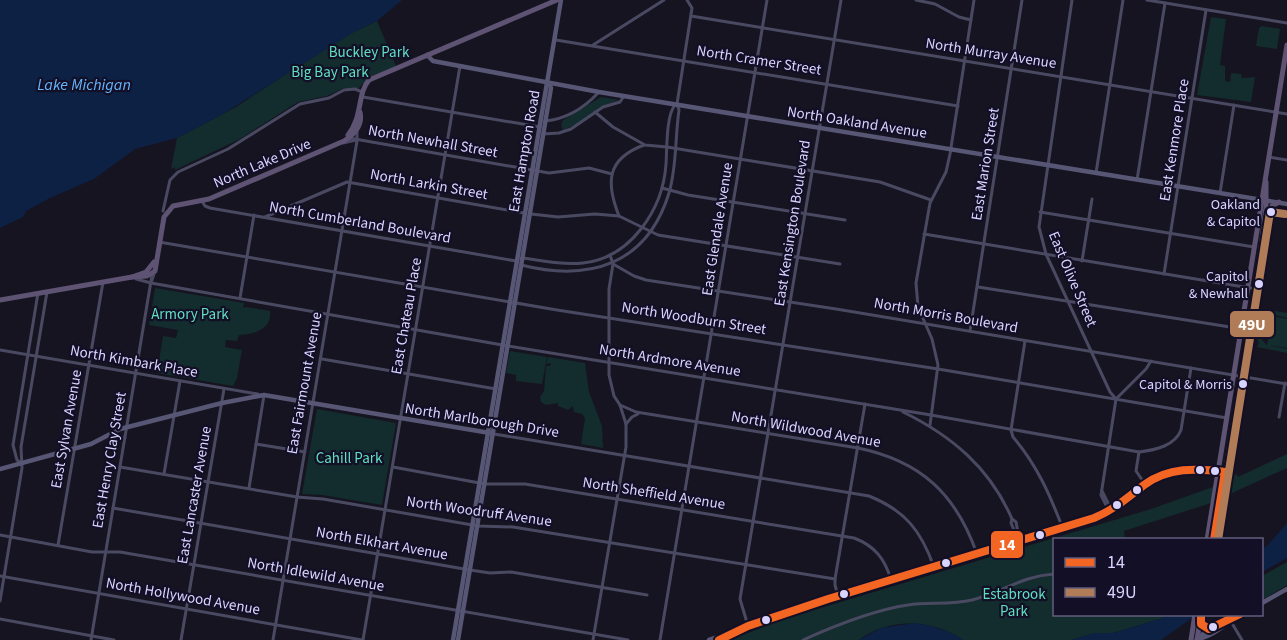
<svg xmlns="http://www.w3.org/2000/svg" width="1287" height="640" font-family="'Source Sans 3',sans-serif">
<rect width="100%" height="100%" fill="#161421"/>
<g fill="#132c2d">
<polygon points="1211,17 1226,19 1220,65 1225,66 1225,81 1230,82 1231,73 1241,74 1242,78 1255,77 1251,102 1197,95"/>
<polygon points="377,21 396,66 368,78 359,88 344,88 327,96 298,102 240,139 175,170 175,167 171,169 177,138 236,107 341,38"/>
<polygon points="1262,26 1280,29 1277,49 1256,46 1259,28"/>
<polygon points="601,97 619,100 600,107 578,124 563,130 561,125 563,120"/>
<path d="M 155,288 L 244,303 L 243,308 L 246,307 L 270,311 C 273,329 253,335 239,335 L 237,341 L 226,340 L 225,347 L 242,350 L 237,378 L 233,386 L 157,373 L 163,336 L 176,338 L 178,330 L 149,325 Z"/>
<path d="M 1264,309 L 1287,313 L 1287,318 C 1281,316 1274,314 1268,316 C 1256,322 1258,339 1267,345 L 1273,316 L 1287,319 L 1287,348 L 1268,345 L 1287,349 L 1287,353 L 1257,347 L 1259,343 C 1253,333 1255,322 1264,314 Z"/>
<polygon points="510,351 547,357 542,384 516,381 516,375 506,373"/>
<polygon points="548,357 585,363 589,392 602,426 603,448 581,444 585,418 582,414 574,412 573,406 568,410 558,406 558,403 546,405 541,402 540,397 544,391 546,366 550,366 551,363 546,364"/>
<polygon points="317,409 396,423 382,505 322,495 302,494"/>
<path d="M 1287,454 L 1287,468 L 1208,504 L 1124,531 L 1125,539 L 1054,540 L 1054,614 L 1167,615 L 1160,619 L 1113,633 L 1095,633 L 1071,640 L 963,640 C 933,619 889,617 859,640 L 729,640 L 787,618 L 1151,509 L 1227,482 L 1227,478 L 1237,474 L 1238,477 Z"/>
<polygon points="1287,562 1287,585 1262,600 1262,576"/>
</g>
<g fill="#0d2144">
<polygon points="0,0 402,0 377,21 354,32 223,114 177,138 135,149 94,179 50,198 26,211 23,217 0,228"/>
<polygon points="1287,523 1287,558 1262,572 1262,549 1268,545"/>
<polygon points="1167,615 1196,615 1161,640 1071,640 1095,633 1113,633 1160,619"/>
<path d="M 915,623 C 933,626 948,630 963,640 L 859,640 L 881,628 Z"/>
</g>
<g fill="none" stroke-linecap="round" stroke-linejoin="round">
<g stroke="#4a4962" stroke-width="3">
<polyline points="916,0 935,4 959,17 971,20"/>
<polyline points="1072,0 1039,227 1046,254 1110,392 1116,399 1101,495 1107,507 1111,510"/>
<polyline points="1147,0 1287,23"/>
<polyline points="691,16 1287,114"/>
<polyline points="556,40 958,106"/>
<polyline points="593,45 664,0"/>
<polyline points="363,97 540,127"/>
<polyline points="595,112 613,127 645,145 667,147 880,182 931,200"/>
<path d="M 545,121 C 567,119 583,109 598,93"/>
<polyline points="543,134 559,133 571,129 603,107 620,102 624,96"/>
<polyline points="349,138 549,173 589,168 612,174"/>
<polyline points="343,143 356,140"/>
<polyline points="1269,157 1287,160"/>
<polyline points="1096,173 1123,0"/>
<polyline points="1137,180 1165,3"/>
<polyline points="662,188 688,195 845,220"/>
<polyline points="1220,193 1234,105"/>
<polyline points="202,201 205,206 210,208 516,261"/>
<polyline points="163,211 170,180 178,172 228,149 300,104 329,98 344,90 355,89 362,92"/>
<polyline points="1040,212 1254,247"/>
<polyline points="531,214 558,217 595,214 619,216 658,235 840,264"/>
<path d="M 619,216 C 606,183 606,159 644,145"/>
<polyline points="265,217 347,182 524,213"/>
<polyline points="924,234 1256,289"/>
<polyline points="159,242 557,310 938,369 1227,418"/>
<polyline points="610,255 613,264 634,276 646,280 836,309 1287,384"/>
<path d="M 521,259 L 523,258 C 543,261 563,265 583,263 C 631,258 663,209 666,164 C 667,150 666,115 675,105"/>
<polyline points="1082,261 1092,199"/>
<path d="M 521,265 C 589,282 647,265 669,193 C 677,166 675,137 679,110 L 677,104 L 692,8 L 687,0"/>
<polyline points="1164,274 1206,10"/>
<path d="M 136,279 L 151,283 L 508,346 L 931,415 L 1139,452 C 1155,450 1175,446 1181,430 L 1191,368"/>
<polyline points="151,283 155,271"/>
<polyline points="978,287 1249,330"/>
<polyline points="240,298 254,215"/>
<polyline points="970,331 1022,0"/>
<path d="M 1025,341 L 1011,430 L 1013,437 C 1037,465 1050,495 1063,529"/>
<polyline points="0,350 258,394"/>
<polyline points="322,359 496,389"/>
<polyline points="1117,398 1146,369 1151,361"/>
<path d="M 620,405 L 636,412 L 858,448 C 921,461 956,494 977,554"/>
<path d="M 903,412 C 952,436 990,468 1012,519"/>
<polyline points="1279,417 1285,383"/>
<polyline points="626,424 632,417 638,414"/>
<polyline points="930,425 938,365 932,339 918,307 916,283 930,203 946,172 950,154 974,0"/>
<path d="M 494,434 L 869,496 C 906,511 921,531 934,567"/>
<polyline points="110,435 125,438"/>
<polyline points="256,444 305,452"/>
<polyline points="1139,452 1136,471 1145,484"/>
<polyline points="20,462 17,460 13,445 38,293"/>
<polyline points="120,467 297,497 323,499 478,526 513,527 835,579"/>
<path d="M 393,467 L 485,484 L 525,484 L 854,538 C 875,546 885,559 891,580"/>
<polyline points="164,474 180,381"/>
<polyline points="249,488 264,395"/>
<polyline points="1102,491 1111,509"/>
<polyline points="113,508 470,570 490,573 511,572 647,595"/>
<polygon points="1012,519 1016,522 1020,544 1011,523"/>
<polyline points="0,535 92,552 120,552 628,640"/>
<polyline points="58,545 103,282"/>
<polyline points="0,576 362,640"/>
<polyline points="838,596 835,585 835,579 865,404"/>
<polyline points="0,601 22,468 21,447 47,292"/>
<polyline points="0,619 114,640"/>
<polyline points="1230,620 1242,640"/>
<polyline points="748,626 740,599 841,0"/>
<polyline points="91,640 152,275"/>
<polyline points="181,640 224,389"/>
<polyline points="273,640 357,141 357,130"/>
<polyline points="363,640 460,66"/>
<polyline points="593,640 626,447 626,424 620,405 614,396 609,375 609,289 613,264"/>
<polyline points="660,640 767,0"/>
<path d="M 803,640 C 834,626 874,610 908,605 C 929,602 951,605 972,600 C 1002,593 1021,576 1054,574"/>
</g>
<g stroke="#575674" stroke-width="4.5">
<polyline points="427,55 433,61 599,92 1287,204"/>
<polyline points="0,469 91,444 120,429 222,403 264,395 490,433"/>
<path d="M 1010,545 L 1014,542 C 1041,534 1068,527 1094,518 C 1114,511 1129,497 1145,484 C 1169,466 1197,467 1225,472"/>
<polyline points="1262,603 1287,589"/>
<path d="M 1197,639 C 1213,637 1227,622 1241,614"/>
<polyline points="1197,639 1209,629 1226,623"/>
<polyline points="453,640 561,0"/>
<polyline points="458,640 551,88 549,83"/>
<polyline points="709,640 828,599 1086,524 1094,518"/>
<polyline points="719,640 728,634"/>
</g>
<g stroke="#5e5373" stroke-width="5">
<path d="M 348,135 C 363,117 357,93 369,80 L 557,0"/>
<polyline points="1268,217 1272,206 1279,202"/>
<path d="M 132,277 L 147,276 L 155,271 L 164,217 L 173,206 L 209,199 L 344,141 C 355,134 363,125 360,112"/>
<polyline points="0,300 132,277 146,272 154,262"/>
<polyline points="1207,540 1287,45"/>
<polyline points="1214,540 1256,289 1266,207 1266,182"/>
<polyline points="1200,621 1202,627 1209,629"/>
<polyline points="1191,640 1195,614"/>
<polyline points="1197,640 1201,614"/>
</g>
<defs>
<g id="bus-1">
<polyline points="1201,614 1201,624 1209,629 1240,614"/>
<path d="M 719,640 L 748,626 L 828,599 L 1094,518 C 1114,510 1128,497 1144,485 C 1168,467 1197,468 1225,472 L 1214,540"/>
</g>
<polyline id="bus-2" points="1218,540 1270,212 1285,214"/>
</defs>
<use href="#bus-1" stroke="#130f26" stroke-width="12"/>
<use href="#bus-2" stroke="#130f26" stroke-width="12"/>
<use href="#bus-1" stroke="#f26522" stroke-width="8"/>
<use href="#bus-2" stroke="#b07c57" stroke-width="8"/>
</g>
<g fill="#d9d4ff" stroke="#130f26" stroke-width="2">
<circle cx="1271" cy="212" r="5"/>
<circle cx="1259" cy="284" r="5"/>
<circle cx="1243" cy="384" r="5"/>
<circle cx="1200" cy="470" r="5"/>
<circle cx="1215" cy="471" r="5"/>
<circle cx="1137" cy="490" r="5"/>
<circle cx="1117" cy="505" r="5"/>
<circle cx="1040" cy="535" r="5"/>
<circle cx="946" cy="563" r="5"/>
<circle cx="844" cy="594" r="5"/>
<circle cx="766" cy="620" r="5"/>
<circle cx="1213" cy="627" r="5"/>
</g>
<g text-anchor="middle" stroke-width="4.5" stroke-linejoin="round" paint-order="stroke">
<g font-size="14" fill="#d9d4ff" stroke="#130f26" text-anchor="end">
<text x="1260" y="209">Oakland<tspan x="1260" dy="17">&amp; Capitol</tspan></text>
<text x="1248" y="281">Capitol<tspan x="1248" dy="17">&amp; Newhall</tspan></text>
<text x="1232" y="389">Capitol &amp; Morris</text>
</g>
<g font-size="15" fill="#5fe0c0" stroke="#130f26">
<text x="369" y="57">Buckley Park</text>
<text x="330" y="77">Big Bay Park</text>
<text x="190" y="319">Armory Park</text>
<text x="349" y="463">Cahill Park</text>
<text x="1014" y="599">Estabrook<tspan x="1014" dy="17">Park</tspan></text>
</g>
<g font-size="15" fill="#d9d4ff" stroke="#130f26">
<text transform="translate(991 53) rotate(9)" y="5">North Murray Avenue</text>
<text transform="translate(759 60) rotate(9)" y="5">North Cramer Street</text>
<text transform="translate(857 122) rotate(9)" y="5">North Oakland Avenue</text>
<text transform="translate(1174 140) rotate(-81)" y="5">East Kenmore Place</text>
<text transform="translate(433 141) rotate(10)" y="5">North Newhall Street</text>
<text transform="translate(524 151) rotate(-80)" y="5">East Hampton Road</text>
<text transform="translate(262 163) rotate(-23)" y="5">North Lake Drive</text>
<text transform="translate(985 164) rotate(-81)" y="5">East Marion Street</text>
<text transform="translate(429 184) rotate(10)" y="5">North Larkin Street</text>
<text transform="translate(360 222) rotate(10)" y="5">North Cumberland Boulevard</text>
<text transform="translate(792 223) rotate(-81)" y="5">East Kensington Boulevard</text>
<text transform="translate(717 229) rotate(-81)" y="5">East Glendale Avenue</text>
<text transform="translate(1073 279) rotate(67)" y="5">East Olive Street</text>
<text transform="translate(946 315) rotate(10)" y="5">North Morris Boulevard</text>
<text transform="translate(406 316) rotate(-80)" y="5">East Chateau Place</text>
<text transform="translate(694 318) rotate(9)" y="5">North Woodburn Street</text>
<text transform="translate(670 360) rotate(9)" y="5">North Ardmore Avenue</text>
<text transform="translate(134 361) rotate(10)" y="5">North Kimbark Place</text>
<text transform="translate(304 383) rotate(-80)" y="5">East Fairmount Avenue</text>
<text transform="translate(482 420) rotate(9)" y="5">North Marlborough Drive</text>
<text transform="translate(66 429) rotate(-80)" y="5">East Sylvan Avenue</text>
<text transform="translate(806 429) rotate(10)" y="5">North Wildwood Avenue</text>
<text transform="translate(109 460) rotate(-80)" y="5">East Henry Clay Street</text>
<text transform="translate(654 493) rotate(9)" y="5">North Sheffield Avenue</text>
<text transform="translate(194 495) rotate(-80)" y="5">East Lancaster Avenue</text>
<text transform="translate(479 511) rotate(8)" y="5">North Woodruff Avenue</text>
<text transform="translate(382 543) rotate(10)" y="5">North Elkhart Avenue</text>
<text transform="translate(316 574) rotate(10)" y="5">North Idlewild Avenue</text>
<text transform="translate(183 596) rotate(10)" y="5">North Hollywood Avenue</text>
</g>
<g font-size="16" font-style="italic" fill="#62b6ff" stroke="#130f26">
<text x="84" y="90">Lake Michigan</text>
</g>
</g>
<g stroke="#130f26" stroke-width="2">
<rect x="1229" y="310" width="46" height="28" rx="6" fill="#b07c57"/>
<rect x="990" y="530" width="34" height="29" rx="6" fill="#f26522"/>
</g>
<g font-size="16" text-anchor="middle" font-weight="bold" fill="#fff">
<text x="1252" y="330">49U</text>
<text x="1007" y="550">14</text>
</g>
<rect x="1053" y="538" width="210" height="78" fill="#130f26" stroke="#625e7d" stroke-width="1.5"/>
<rect x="1065" y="558" width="30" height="9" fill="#f26522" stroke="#625e7d" stroke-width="1.5"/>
<text x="1107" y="568" font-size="18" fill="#d9d4ff">14</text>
<rect x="1065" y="588" width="30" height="9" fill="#b07c57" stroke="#625e7d" stroke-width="1.5"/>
<text x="1107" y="598" font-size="18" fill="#d9d4ff">49U</text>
</svg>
